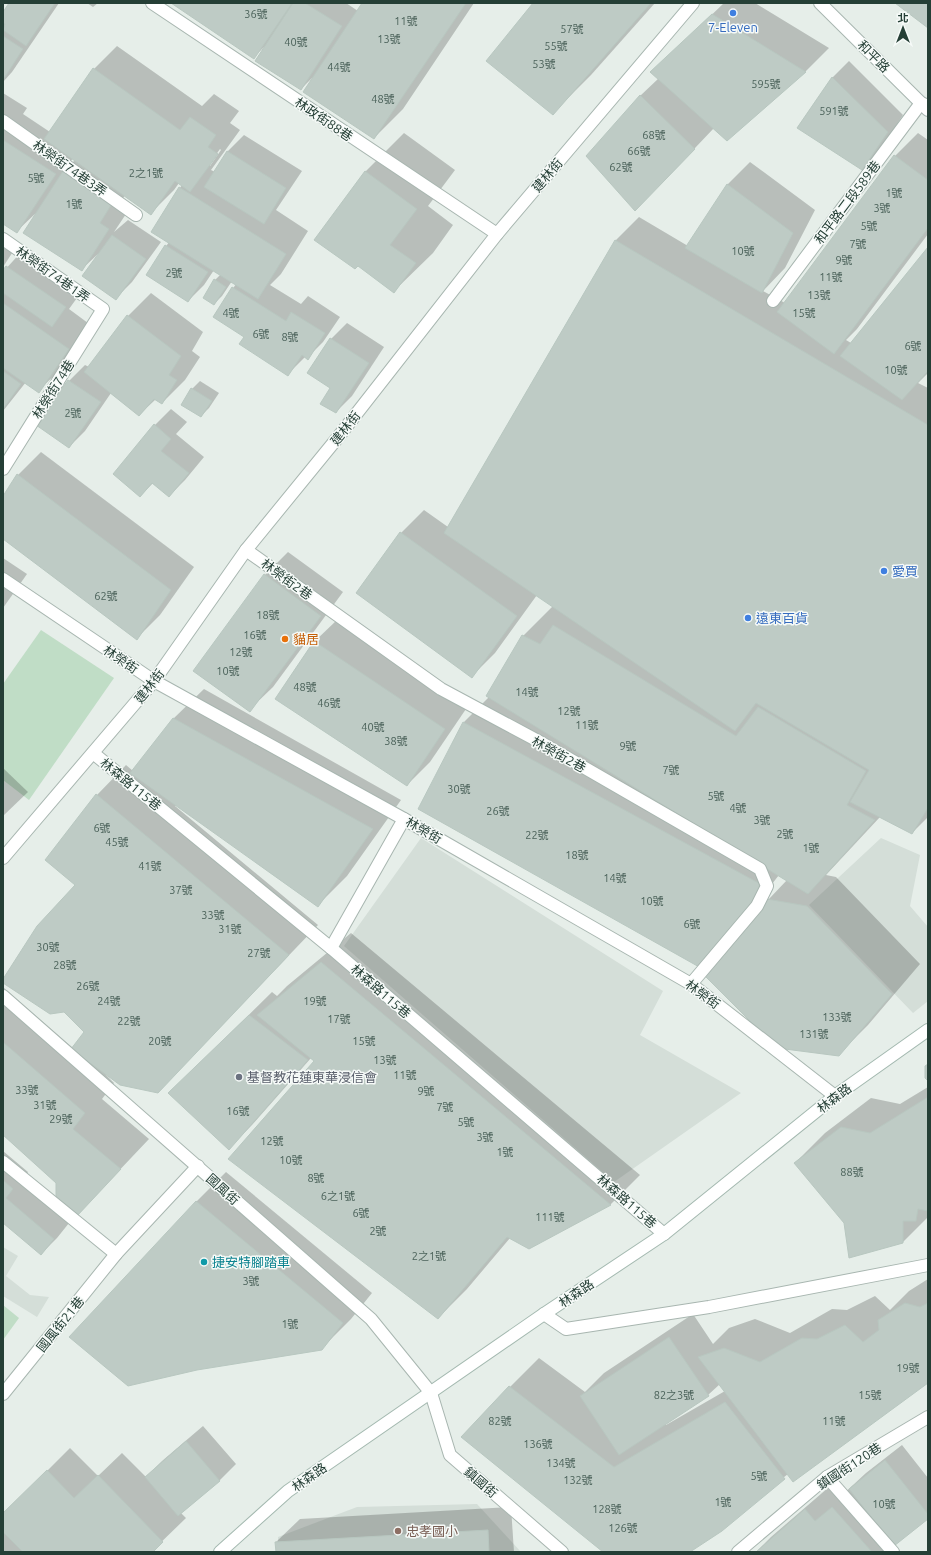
<svg xmlns="http://www.w3.org/2000/svg" width="931" height="1555" font-family="Ubuntu,'Noto Sans TC',sans-serif">
<rect width="100%" height="100%" fill="#e6eee9"/>
<g fill="#d4ded8">
<polygon points="421,838 663,991 640,1035 741,1093 614,1182 344,946"/>
<polygon points="881,838 920,855 910,906 928,927 928,1001 913,1013 809,905"/>
<polygon points="3,1247 18,1256 6,1276 30,1295 49,1297 37,1317 3,1296"/>
<polygon points="477,1504 521,1552 278,1552 278,1537 357,1507"/>
</g>
<g fill="#c0ddc6">
<polygon points="41,630 114,678 29,800 3,780 3,684"/>
<polygon points="3,1305 19,1318 3,1340"/>
</g>
<g fill="#0003" fill-rule="evenodd">
<polygon points="10,3 59,3 12,72 3,82 3,13"/>
<polygon points="87,3 98,3 93,7"/>
<polygon points="172,3 346,3 358,11 364,3 474,3 403,109 374,138 312,78 301,89 265,46 254,57"/>
<polygon points="534,3 655,3 591,75 553,113"/>
<polygon points="724,3 755,3 829,48 806,71 727,140 714,128 658,187 640,96 659,78 652,72"/>
<path d="M 117,46 L 202,106 L 214,94 L 239,111 L 230,123 L 240,130 L 211,170 L 215,172 L 228,151 L 244,135 L 302,171 L 276,210 L 308,231 L 281,274 L 270,285 L 301,304 L 308,296 L 340,317 L 323,342 L 307,358 L 305,357 L 288,374 L 245,336 L 214,316 L 236,284 L 232,281 L 222,296 L 214,304 L 215,280 L 221,274 L 214,270 L 204,285 L 188,301 L 147,275 L 169,242 L 180,188 L 182,185 L 179,183 L 174,190 L 151,213 L 125,195 L 122,200 L 132,205 L 114,232 L 128,220 L 161,242 L 132,282 L 116,298 L 98,254 L 82,269 L 36,213 L 17,231 L 3,222 L 3,93 L 27,108 L 23,114 L 50,132 L 94,69 ZM 220,149 L 221,150 L 210,166 L 208,166 ZM 73,158 L 75,160 L 70,165 L 69,164 Z"/>
<polygon points="849,61 903,115 878,153 862,169 798,127 833,77"/>
<polygon points="404,133 455,170 428,206 453,225 433,253 394,291 365,172"/>
<polygon points="918,133 928,140 928,234 857,329 846,340 851,343 928,248 928,373 918,383 928,388 928,817 912,833 880,817 826,875 836,877 920,964 868,1025 838,1055 768,900 787,880 779,875 730,938 419,809 464,722 489,697 523,636 553,606 537,595 495,653 472,676 357,593 401,533 424,510 448,527 616,240 639,217 688,246 727,185 750,162 815,210 785,268 763,291 785,303 895,156"/>
<polygon points="3,238 16,247 3,267"/>
<polygon points="23,250 82,291 69,309 92,326 62,368 38,391 26,382 3,411 3,272"/>
<polygon points="151,293 203,332 192,351 200,357 185,380 162,403 156,399 139,415 111,393 85,431 69,447 69,381 85,365 89,367 128,316"/>
<polygon points="347,323 384,347 352,396 336,412 331,388 331,339"/>
<polygon points="200,381 219,393 209,408 201,416 192,389"/>
<polygon points="171,409 187,422 176,434 204,457 185,480 169,496 153,483 140,496 155,425"/>
<polygon points="41,452 194,567 160,615 137,638 3,537 3,498 18,475"/>
<polygon points="288,552 343,592 273,687 249,710 265,575"/>
<polygon points="3,558 27,574 3,608"/>
<polygon points="338,619 468,706 430,762 407,785 314,642"/>
<polygon points="204,689 401,800 347,876 318,905 176,805 175,806 318,925 158,1092 107,1074 106,1075 114,1083 102,1099 149,1139 77,1215 57,1183 3,1134 3,987 73,1048 85,1032 65,1011 3,980 76,885 97,795 126,765 133,771 174,718"/>
<polygon points="3,768 28,792 3,816"/>
<polygon points="351,933 640,1175 611,1204 529,1248 510,1238 467,1289 438,1318 315,1061 311,1058 252,1125 229,1148 193,1070 272,992 277,996 287,986"/>
<polygon points="928,1087 928,1217 902,1243 845,1223 795,1163 825,1133 871,1098 900,1104"/>
<polygon points="3,1151 28,1172 22,1182 69,1223 57,1238 41,1254 3,1222"/>
<polygon points="226,1172 372,1293 351,1319 321,1349 196,1202"/>
<path d="M 928,1279 L 928,1382 L 788,1474 L 688,1552 L 604,1552 L 510,1387 L 539,1358 L 585,1392 L 604,1373 L 693,1314 L 713,1344 L 729,1328 L 755,1319 L 790,1333 L 832,1309 L 847,1310 L 875,1296 L 890,1310 L 909,1291 ZM 720,1384 L 725,1391 L 666,1425 L 665,1424 L 708,1395 Z"/>
<polygon points="203,1426 236,1464 220,1480 181,1513 186,1518 151,1552 3,1552 3,1515 70,1448 98,1476 122,1453 146,1477 162,1461"/>
<polygon points="902,1445 928,1478 928,1518 893,1543 884,1552 756,1552 771,1537 829,1487 839,1498 866,1473"/>
<polygon points="511,1507 514,1552 277,1552 276,1542 300,1519"/>
</g>
<g fill="#becbc5" stroke="#b8c7c0">
<polygon points="9,3 55,3 26,46 3,30 5,24 3,23 3,12"/>
<polygon points="171,3 292,3 254,59"/>
<polygon points="293,3 305,3 342,26 301,90 255,61"/>
<polygon points="362,3 466,3 374,139 303,92"/>
<polygon points="533,3 651,3 553,115 486,61"/>
<polygon points="895,3 928,3 928,28"/>
<polygon points="712,14 806,72 727,141 650,72"/>
<polygon points="3,36 23,49 3,80"/>
<polygon points="93,68 180,130 190,117 216,135 208,147 218,154 190,192 175,181 151,215 44,139"/>
<polygon points="832,77 888,132 862,170 797,128"/>
<polygon points="640,95 695,149 635,211 586,156"/>
<polygon points="3,140 56,174 17,233 3,224"/>
<polygon points="227,151 286,188 264,224 204,187"/>
<polygon points="894,155 928,180 928,228 834,354 777,312"/>
<polygon points="63,171 113,202 100,223 109,229 82,271 23,233"/>
<polygon points="365,171 417,209 390,245 416,263 394,293 358,266 355,269 314,240"/>
<polygon points="727,184 793,233 762,293 685,248"/>
<polygon points="179,187 286,254 258,299 151,232"/>
<polygon points="112,235 146,259 116,300 82,276"/>
<polygon points="615,240 928,425 928,808 912,834 850,802 869,770 756,703 735,731 444,533"/>
<polygon points="165,245 208,272 188,302 146,275"/>
<polygon points="928,247 928,371 902,400 840,356"/>
<polygon points="6,266 66,307 52,327 3,293 3,270"/>
<polygon points="214,279 226,287 214,305 203,298"/>
<polygon points="232,287 286,321 291,312 325,333 308,360 302,355 288,376 239,344 244,337 213,317"/>
<polygon points="3,303 69,349 39,393 3,368"/>
<polygon points="127,315 181,356 169,375 177,380 162,404 154,399 139,416 84,372"/>
<polygon points="330,338 369,363 336,413 320,404 330,388 307,373"/>
<polygon points="3,371 21,384 3,409"/>
<polygon points="68,380 101,402 69,448 36,425"/>
<polygon points="191,388 212,401 201,417 181,405"/>
<polygon points="154,424 171,439 161,451 189,473 169,497 152,483 140,497 113,474"/>
<polygon points="17,474 171,590 137,640 3,539 3,496"/>
<polygon points="400,532 517,616 472,678 356,593"/>
<polygon points="264,574 321,616 250,712 193,671"/>
<polygon points="553,625 736,736 758,707 866,771 847,805 875,820 808,894 486,696 522,635 540,644"/>
<polygon points="314,641 445,729 407,786 275,699"/>
<polygon points="173,718 373,829 318,907 130,773"/>
<polygon points="463,722 764,886 701,968 418,809"/>
<polygon points="96,794 289,955 158,1093 120,1085 71,1049 84,1032 64,1012 50,1014 3,983 3,979 37,926 75,885 45,860"/>
<polygon points="767,899 807,906 892,994 839,1056 777,1048 704,975"/>
<polygon points="321,962 611,1205 529,1249 507,1237 438,1319 228,1159 314,1061 257,1015"/>
<polygon points="249,1015 308,1060 229,1150 168,1093"/>
<polygon points="3,1042 85,1113 73,1129 121,1169 77,1216 56,1198 56,1183 3,1135"/>
<polygon points="928,1064 928,1081 925,1078 925,1066"/>
<polygon points="928,1097 928,1211 918,1209 916,1221 903,1221 903,1243 849,1258 844,1223 794,1163 841,1127 870,1133"/>
<polygon points="3,1180 13,1189 6,1198 54,1239 41,1255 3,1223"/>
<polygon points="196,1201 343,1323 322,1350 197,1370 128,1386 69,1337"/>
<polygon points="905,1303 920,1307 928,1303 928,1383 793,1482 698,1357 724,1348 760,1362 802,1338 817,1339 845,1325 863,1342 879,1330 878,1320"/>
<polygon points="669,1337 709,1396 619,1455 580,1396"/>
<polygon points="509,1386 614,1467 725,1402 785,1479 722,1531 690,1552 603,1552 461,1437"/>
<polygon points="186,1441 220,1481 178,1516 145,1477"/>
<polygon points="885,1460 928,1514 928,1519 894,1546 849,1489"/>
<polygon points="47,1470 74,1498 98,1475 163,1542 153,1552 23,1552 3,1532 3,1513"/>
<polygon points="832,1507 872,1552 756,1552 805,1509 815,1521"/>
<polygon points="488,1530 489,1552 276,1552 275,1542"/>
</g>
<g fill="none" stroke-linecap="round" stroke-linejoin="round">
<defs>
<g id="lane">
<polyline points="3,121 136,215"/>
<polyline points="3,239 103,309 3,469"/>
<polyline points="773,301 921,103 928,106"/>
<polyline points="246,550 441,689 540,742 760,869 767,886 757,906 691,984"/>
<polyline points="331,948 404,819"/>
<polyline points="3,1162 116,1254"/>
<polyline points="827,1477 893,1552"/>
</g>
<g id="street">
<polyline points="152,3 497,234"/>
<polyline points="820,3 928,110"/>
<polyline points="3,579 154,681 404,819 691,984 835,1096"/>
<polyline points="93,753 331,948 664,1234"/>
<polyline points="3,858 154,681 246,550 339,436 497,234 693,3"/>
<polyline points="3,996 371,1319 431,1393 450,1455 562,1552"/>
<polyline points="544,1314 566,1329 709,1307 928,1265"/>
<polyline points="3,1394 116,1254 198,1166"/>
<polyline points="738,1552 827,1477 928,1417"/>
</g>
<polyline id="secondary" points="220,1552 288,1491 544,1314 664,1234 835,1096 928,1030"/>
</defs>
<use href="#lane" stroke="#a8b6b0" stroke-width="14"/>
<use href="#street" stroke="#a8b6b0" stroke-width="14"/>
<use href="#secondary" stroke="#a4b9b0" stroke-width="14"/>
<use href="#lane" stroke="#fff" stroke-width="12"/>
<use href="#street" stroke="#fff" stroke-width="12"/>
<use href="#secondary" stroke="#fff" stroke-width="12"/>
</g>
<g fill="#3f7fe0" stroke="#f6faf8" stroke-width="1.5">
<circle cx="733" cy="13" r="4"/>
<circle cx="884" cy="571" r="4"/>
<circle cx="748" cy="618" r="4"/>
</g>
<circle fill="#e8710a" stroke="#f6faf8" stroke-width="1.5" cx="285" cy="639" r="4"/>
<circle fill="#6b7280" stroke="#f6faf8" stroke-width="1.5" cx="239" cy="1077" r="4"/>
<circle fill="#0f9aa8" stroke="#f6faf8" stroke-width="1.5" cx="204" cy="1262" r="4"/>
<circle fill="#8d6e63" stroke="#f6faf8" stroke-width="1.5" cx="398" cy="1531" r="4"/>
<g text-anchor="middle" stroke-width="3" stroke-linejoin="round" paint-order="stroke">
<g font-size="11" fill="#4b625a">
<text x="256" y="18">36號</text>
<text x="406" y="25">11號</text>
<text x="572" y="33">57號</text>
<text x="389" y="43">13號</text>
<text x="296" y="46">40號</text>
<text x="556" y="50">55號</text>
<text x="544" y="68">53號</text>
<text x="339" y="71">44號</text>
<text x="766" y="88">595號</text>
<text x="383" y="103">48號</text>
<text x="834" y="115">591號</text>
<text x="654" y="139">68號</text>
<text x="639" y="155">66號</text>
<text x="621" y="171">62號</text>
<text x="146" y="177">2之1號</text>
<text x="36" y="182">5號</text>
<text x="894" y="197">1號</text>
<text x="74" y="208">1號</text>
<text x="882" y="212">3號</text>
<text x="869" y="230">5號</text>
<text x="858" y="248">7號</text>
<text x="743" y="255">10號</text>
<text x="844" y="264">9號</text>
<text x="174" y="277">2號</text>
<text x="831" y="281">11號</text>
<text x="819" y="299">13號</text>
<text x="231" y="317">4號</text>
<text x="804" y="317">15號</text>
<text x="261" y="338">6號</text>
<text x="290" y="341">8號</text>
<text x="913" y="350">6號</text>
<text x="896" y="374">10號</text>
<text x="73" y="417">2號</text>
<text x="106" y="600">62號</text>
<text x="268" y="619">18號</text>
<text x="255" y="639">16號</text>
<text x="241" y="656">12號</text>
<text x="228" y="675">10號</text>
<text x="305" y="691">48號</text>
<text x="527" y="696">14號</text>
<text x="329" y="707">46號</text>
<text x="569" y="715">12號</text>
<text x="587" y="729">11號</text>
<text x="373" y="731">40號</text>
<text x="396" y="745">38號</text>
<text x="628" y="750">9號</text>
<text x="671" y="774">7號</text>
<text x="459" y="793">30號</text>
<text x="716" y="800">5號</text>
<text x="738" y="812">4號</text>
<text x="498" y="815">26號</text>
<text x="762" y="824">3號</text>
<text x="102" y="832">6號</text>
<text x="785" y="838">2號</text>
<text x="537" y="839">22號</text>
<text x="117" y="846">45號</text>
<text x="811" y="852">1號</text>
<text x="577" y="859">18號</text>
<text x="150" y="870">41號</text>
<text x="615" y="882">14號</text>
<text x="181" y="894">37號</text>
<text x="652" y="905">10號</text>
<text x="213" y="919">33號</text>
<text x="692" y="928">6號</text>
<text x="230" y="933">31號</text>
<text x="48" y="951">30號</text>
<text x="259" y="957">27號</text>
<text x="65" y="969">28號</text>
<text x="88" y="990">26號</text>
<text x="109" y="1005">24號</text>
<text x="315" y="1005">19號</text>
<text x="837" y="1021">133號</text>
<text x="339" y="1023">17號</text>
<text x="129" y="1025">22號</text>
<text x="814" y="1038">131號</text>
<text x="160" y="1045">20號</text>
<text x="364" y="1045">15號</text>
<text x="385" y="1064">13號</text>
<text x="405" y="1079">11號</text>
<text x="27" y="1094">33號</text>
<text x="426" y="1095">9號</text>
<text x="45" y="1109">31號</text>
<text x="445" y="1111">7號</text>
<text x="238" y="1115">16號</text>
<text x="61" y="1123">29號</text>
<text x="466" y="1126">5號</text>
<text x="485" y="1141">3號</text>
<text x="272" y="1145">12號</text>
<text x="505" y="1156">1號</text>
<text x="291" y="1164">10號</text>
<text x="852" y="1176">88號</text>
<text x="316" y="1182">8號</text>
<text x="338" y="1200">6之1號</text>
<text x="361" y="1217">6號</text>
<text x="550" y="1221">111號</text>
<text x="378" y="1235">2號</text>
<text x="429" y="1260">2之1號</text>
<text x="251" y="1285">3號</text>
<text x="290" y="1328">1號</text>
<text x="908" y="1372">19號</text>
<text x="674" y="1399">82之3號</text>
<text x="870" y="1399">15號</text>
<text x="500" y="1425">82號</text>
<text x="834" y="1425">11號</text>
<text x="538" y="1448">136號</text>
<text x="561" y="1467">134號</text>
<text x="759" y="1480">5號</text>
<text x="578" y="1484">132號</text>
<text x="723" y="1506">1號</text>
<text x="884" y="1508">10號</text>
<text x="607" y="1513">128號</text>
<text x="623" y="1532">126號</text>
</g>
<g font-size="13" fill="#366cbe" stroke="#f6faf8" text-anchor="start">
<text x="733" y="32" text-anchor="middle">7-Eleven</text>
<text x="892" y="576">愛買</text>
<text x="756" y="623">遠東百貨</text>
</g>
<g font-size="13" fill="#253f36" stroke="#f6faf8">
<text transform="translate(874 56) rotate(45)" y="5">和平路</text>
<text transform="translate(324 119) rotate(34)" y="5">林政街88巷</text>
<text transform="translate(70 168) rotate(35)" y="5">林榮街74巷3弄</text>
<text transform="translate(547 175) rotate(-50)" y="5">建林街</text>
<text transform="translate(847 202) rotate(-53)" y="5">和平路二段589巷</text>
<text transform="translate(53 274) rotate(35)" y="5">林榮街74巷1弄</text>
<text transform="translate(53 389) rotate(-58)" y="5">林榮街74巷</text>
<text transform="translate(345 428) rotate(-52)" y="5">建林街</text>
<text transform="translate(287 579) rotate(36)" y="5">林榮街2巷</text>
<text transform="translate(121 659) rotate(34)" y="5">林榮街</text>
<text transform="translate(149 686) rotate(-52)" y="5">建林街</text>
<text transform="translate(559 754) rotate(29)" y="5">林榮街2巷</text>
<text transform="translate(131 784) rotate(39)" y="5">林森路115巷</text>
<text transform="translate(424 830) rotate(30)" y="5">林榮街</text>
<text transform="translate(381 991) rotate(41)" y="5">林森路115巷</text>
<text transform="translate(703 994) rotate(36)" y="5">林榮街</text>
<text transform="translate(834 1098) rotate(-37)" y="5">林森路</text>
<text transform="translate(223 1189) rotate(42)" y="5">國風街</text>
<text transform="translate(627 1201) rotate(41)" y="5">林森路115巷</text>
<text transform="translate(576 1293) rotate(-34)" y="5">林森路</text>
<text transform="translate(60 1324) rotate(-51)" y="5">國風街21巷</text>
<text transform="translate(849 1466) rotate(-33)" y="5">鎮國街120巷</text>
<text transform="translate(309 1477) rotate(-35)" y="5">林森路</text>
<text transform="translate(481 1482) rotate(41)" y="5">鎮國街</text>
</g>
<g font-size="13" fill="#c56008" stroke="#f6faf8" text-anchor="start">
<text x="293" y="644">貓居</text>
</g>
<g font-size="13" fill="#5b616d" stroke="#f6faf8" text-anchor="start">
<text x="247" y="1082">基督教花蓮東華浸信會</text>
</g>
<g font-size="13" fill="#0d838f" stroke="#f6faf8" text-anchor="start">
<text x="212" y="1267">捷安特腳踏車</text>
</g>
<g font-size="13" fill="#785e54" stroke="#f6faf8" text-anchor="start">
<text x="406" y="1536">忠孝國小</text>
</g>
</g>
<rect width="931" height="1555" fill="none" stroke="#253f36" stroke-width="8"/>
<g transform="translate(903 28)" stroke="#f6faf8" stroke-width="3" paint-order="stroke">
<path d="M0-3L7 15L0 10L-7 15Z" fill="#253f36"/>
<text y="-6" font-size="11" font-weight="bold" text-anchor="middle" fill="#253f36">北</text>
</g>
</svg>
